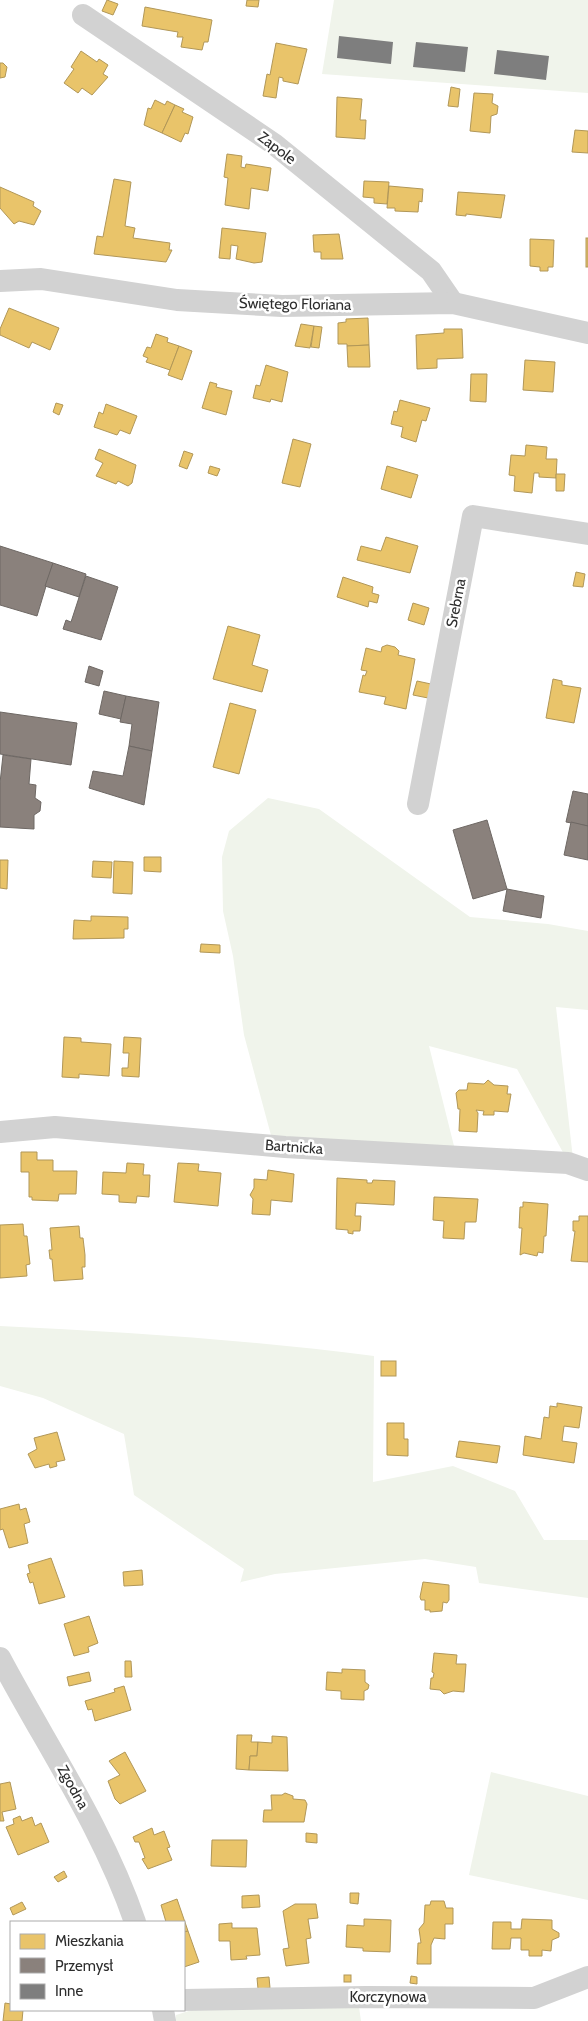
<svg xmlns="http://www.w3.org/2000/svg" width="588" height="2021" font-family="Cabin,sans-serif">
<rect width="100%" height="100%" fill="#fff"/>
<g fill="#f0f4eb">
<polygon points="334,0 588,0 588,93 322,74"/>
<polygon points="268,798 319,809 470,917 548,924 588,931 588,1010 556,1007 573,1159 565,1156 517,1069 429,1046 455,1150 272,1139 244,1035 233,956 223,911 222,857 229,831"/>
<path d="M 0,1326 C 125,1332 250,1340 374,1356 L 373,1482 L 453,1466 L 515,1491 L 544,1540 L 588,1540 L 588,1598 L 479,1583 L 476,1567 L 425,1559 L 275,1574 L 241,1582 L 240,1584 L 244,1569 L 134,1495 L 124,1434 L 43,1398 L 0,1386 Z"/>
<polygon points="491,1772 588,1796 588,1900 469,1875"/>
<polygon points="359,2007 361,2021 176,2021 176,2015 192,2010"/>
</g>
<g fill="#e9c46a" stroke="#b19758">
<polygon points="107,0 118,4 113,15 102,11"/>
<polygon points="247,0 259,0 258,7 246,6"/>
<polygon points="145,7 212,20 208,42 204,42 202,50 181,47 183,37 177,37 178,32 142,26"/>
<polygon points="276,43 307,49 298,84 283,81 283,78 279,77 276,98 263,96 267,74 270,75"/>
<polygon points="81,51 97,62 99,59 108,65 103,74 108,77 92,95 82,88 78,93 64,83 74,69 71,67"/>
<polygon points="0,63 3,63 7,67 5,77 0,78"/>
<polygon points="451,87 460,89 458,107 448,106"/>
<polygon points="474,93 493,94 492,103 498,106 497,114 491,116 490,133 470,131"/>
<polygon points="337,97 362,99 360,120 366,120 365,139 336,137"/>
<polygon points="155,100 165,105 167,101 175,105 162,133 144,125 148,108 151,109"/>
<polygon points="175,105 184,109 182,112 193,117 188,134 185,133 181,142 162,133"/>
<polygon points="575,130 588,131 588,153 572,152"/>
<polygon points="227,154 242,156 241,167 245,168 246,164 271,168 268,191 251,188 249,209 225,205 228,178 224,177"/>
<polygon points="114,179 131,182 125,226 135,228 133,238 170,243 169,250 172,250 166,262 94,254 97,236 103,237"/>
<polygon points="364,181 389,182 387,204 374,203 374,198 363,197"/>
<polygon points="389,186 423,189 422,202 419,201 418,212 395,211 395,208 387,208"/>
<polygon points="0,187 34,202 33,206 41,211 34,225 19,221 14,224 0,208"/>
<polygon points="458,192 505,195 501,218 466,214 466,216 456,215"/>
<polygon points="222,228 266,233 262,262 254,263 236,259 238,246 231,245 230,259 219,258"/>
<polygon points="339,234 343,259 321,259 321,252 314,252 313,235"/>
<rect x="586" y="238" width="2" height="29"/>
<polygon points="530,239 554,240 553,267 548,267 548,271 540,271 540,267 530,266"/>
<polygon points="9,308 59,328 50,350 32,342 29,348 0,335 0,329"/>
<polygon points="368,318 369,345 347,346 347,344 338,344 338,323 346,322 346,319"/>
<polygon points="301,324 314,326 310,348 295,346"/>
<polygon points="314,326 322,327 319,348 311,347"/>
<polygon points="444,329 462,329 463,358 437,359 437,368 417,369 416,335 444,333"/>
<polygon points="156,334 168,338 167,342 179,346 170,370 146,362 148,358 143,356 147,347 151,348"/>
<polygon points="369,345 370,367 348,367 347,346"/>
<polygon points="179,346 192,351 182,380 168,375"/>
<polygon points="525,360 555,362 553,392 523,390"/>
<polygon points="266,365 288,372 282,402 271,399 270,402 253,398 256,385 260,386"/>
<polygon points="471,374 487,374 486,402 470,401"/>
<polygon points="210,382 217,384 216,387 232,391 226,415 202,408"/>
<polygon points="400,400 430,408 426,421 422,420 416,442 401,437 403,427 391,424 394,411 397,412"/>
<polygon points="56,403 63,405 59,415 53,412"/>
<polygon points="106,404 137,416 130,434 120,430 117,435 94,427 99,412 103,414"/>
<polygon points="293,439 311,444 300,487 282,483"/>
<polygon points="526,445 547,447 546,459 557,459 556,478 539,477 539,473 534,473 532,493 514,491 515,476 509,475 511,455 525,456"/>
<polygon points="99,449 136,465 132,483 128,486 118,481 116,484 96,476 103,463 95,459"/>
<polygon points="184,451 193,454 187,469 179,466"/>
<polygon points="210,466 220,469 217,476 208,473"/>
<polygon points="387,466 418,475 411,498 381,489"/>
<polygon points="556,474 565,474 564,491 556,491"/>
<polygon points="386,537 418,546 410,573 357,560 361,546 381,551"/>
<polygon points="576,572 585,574 583,587 573,586"/>
<polygon points="343,577 373,587 372,593 379,595 377,603 369,601 368,607 337,597"/>
<polygon points="413,603 429,608 424,625 408,620"/>
<polygon points="228,626 260,635 252,665 268,670 262,692 213,679"/>
<polygon points="387,645 395,647 399,651 398,655 415,659 406,709 384,704 386,697 359,692 363,675 365,676 367,671 361,670 366,648 381,652 382,647"/>
<polygon points="553,679 562,681 562,685 581,688 574,723 546,718"/>
<polygon points="417,681 431,684 428,698 413,695"/>
<polygon points="230,703 256,710 239,774 213,767"/>
<polygon points="144,857 161,857 161,872 144,871"/>
<polygon points="0,860 8,860 7,889 0,888"/>
<polygon points="93,861 112,862 111,878 92,877"/>
<polygon points="114,861 133,862 132,894 113,893"/>
<polygon points="91,916 128,917 128,929 124,929 124,938 73,939 74,920 91,921"/>
<polygon points="201,944 220,945 220,953 200,952"/>
<polygon points="64,1037 81,1038 81,1042 111,1044 109,1076 79,1074 79,1078 62,1077"/>
<polygon points="124,1037 141,1038 139,1077 122,1076 122,1068 128,1068 129,1053 123,1053"/>
<polygon points="488,1080 494,1085 508,1086 507,1094 511,1094 508,1112 494,1111 494,1115 483,1115 484,1111 476,1110 478,1113 477,1132 459,1131 460,1109 458,1109 456,1093 459,1090 467,1090 468,1083 484,1084"/>
<polygon points="21,1152 37,1152 37,1160 53,1160 53,1171 77,1171 76,1194 59,1194 58,1201 32,1200 32,1197 29,1197 29,1172 21,1172"/>
<polygon points="127,1163 144,1164 143,1175 150,1175 149,1197 137,1196 136,1203 119,1202 119,1195 102,1194 103,1172 126,1173"/>
<polygon points="178,1163 199,1164 198,1171 221,1173 218,1206 174,1202"/>
<polygon points="268,1170 294,1174 292,1202 271,1200 270,1215 252,1214 253,1199 250,1195 254,1188 254,1179 267,1180"/>
<polygon points="337,1178 367,1180 367,1183 372,1183 373,1180 395,1181 394,1205 356,1203 355,1216 361,1216 360,1231 353,1231 353,1234 348,1233 348,1230 336,1229"/>
<polygon points="434,1197 478,1199 476,1222 465,1222 464,1239 443,1238 444,1221 433,1220"/>
<polygon points="523,1202 548,1204 546,1236 544,1236 543,1253 538,1252 537,1256 524,1253 520,1255 522,1228 519,1228 520,1207 523,1207"/>
<polygon points="579,1216 588,1216 588,1262 571,1261 575,1231 573,1231 573,1221 579,1221"/>
<polygon points="23,1224 24,1236 27,1236 30,1264 26,1265 27,1276 0,1278 0,1225"/>
<polygon points="79,1226 80,1238 83,1238 85,1255 85,1267 82,1267 83,1279 54,1281 52,1259 50,1259 49,1250 52,1250 50,1228"/>
<rect x="381" y="1361" width="15" height="15"/>
<polygon points="557,1403 582,1407 579,1428 564,1426 562,1441 577,1443 574,1463 523,1455 525,1436 541,1439 544,1417 549,1418 550,1406 557,1407"/>
<polygon points="387,1423 404,1423 404,1439 408,1439 408,1456 387,1455"/>
<polygon points="57,1432 65,1460 56,1462 57,1466 50,1468 49,1464 35,1468 28,1454 37,1449 34,1438"/>
<polygon points="459,1441 500,1446 497,1463 456,1457"/>
<polygon points="19,1504 20,1510 26,1508 30,1522 24,1524 28,1543 9,1548 3,1529 0,1530 0,1509"/>
<polygon points="51,1558 65,1597 39,1604 33,1582 30,1583 27,1574 30,1573 28,1565"/>
<polygon points="142,1570 143,1585 124,1586 123,1572"/>
<polygon points="423,1582 449,1585 449,1600 447,1603 443,1602 442,1611 430,1612 430,1610 425,1610 425,1600 421,1600 420,1597"/>
<polygon points="89,1616 98,1643 88,1647 89,1652 74,1656 64,1624"/>
<polygon points="434,1653 457,1655 456,1664 466,1664 464,1692 453,1691 444,1694 440,1690 430,1689 431,1678 433,1678 434,1673 432,1672"/>
<polygon points="125,1661 131,1661 132,1677 125,1677"/>
<polygon points="342,1669 365,1670 365,1682 369,1685 368,1689 364,1691 364,1700 341,1699 341,1691 326,1690 327,1672 342,1673"/>
<polygon points="89,1672 91,1681 69,1686 67,1677"/>
<polygon points="124,1686 131,1710 95,1721 92,1709 88,1710 85,1701 115,1692 114,1689"/>
<polygon points="237,1735 252,1735 251,1742 258,1742 257,1756 250,1756 249,1770 236,1769"/>
<polygon points="272,1736 287,1737 288,1771 249,1770 250,1756 257,1756 258,1742 272,1743"/>
<polygon points="125,1752 146,1791 120,1804 115,1799 108,1781 120,1775 109,1761"/>
<polygon points="10,1782 16,1809 2,1812 4,1821 0,1821 0,1784"/>
<polygon points="285,1793 293,1796 293,1799 305,1800 307,1804 304,1822 263,1822 264,1810 272,1810 271,1795 282,1795"/>
<polygon points="20,1816 22,1821 32,1817 35,1826 41,1823 49,1842 18,1855 6,1827 14,1824 13,1819"/>
<polygon points="152,1828 154,1835 164,1831 170,1847 167,1848 172,1860 148,1869 142,1859 145,1858 139,1842 135,1842 133,1837"/>
<polygon points="306,1833 317,1834 317,1843 306,1842"/>
<polygon points="212,1840 247,1840 246,1867 211,1866"/>
<polygon points="64,1871 67,1877 58,1882 54,1877"/>
<polygon points="350,1893 359,1893 358,1904 350,1903"/>
<polygon points="259,1895 260,1907 242,1908 242,1896"/>
<polygon points="177,1899 188,1931 184,1932 184,1922 166,1922 161,1905"/>
<polygon points="431,1901 444,1901 446,1908 453,1908 453,1924 445,1924 445,1939 434,1938 431,1945 431,1964 417,1964 418,1943 421,1943 419,1929 424,1923 425,1905 430,1905"/>
<polygon points="22,1902 26,1909 13,1915 10,1908"/>
<polygon points="295,1904 316,1904 318,1918 308,1919 311,1938 306,1939 309,1963 286,1966 283,1949 289,1948 283,1911"/>
<polygon points="364,1919 391,1920 390,1952 363,1951 363,1948 346,1947 347,1925 364,1926"/>
<polygon points="522,1919 552,1920 552,1929 559,1933 559,1937 552,1940 551,1951 542,1950 542,1956 529,1956 529,1950 521,1950 521,1938 511,1938 510,1949 492,1949 493,1922 511,1922 511,1929 521,1929"/>
<polygon points="232,1923 232,1928 257,1928 260,1955 246,1956 247,1959 231,1960 230,1941 219,1941 219,1924"/>
<polygon points="188,1931 199,1962 184,1967 184,1932"/>
<rect x="344" y="1975" width="7" height="7"/>
<polygon points="411,1976 417,1977 417,1984 410,1983"/>
<polygon points="269,1977 270,1988 258,1989 257,1978"/>
<polygon points="5,2003 11,2004 11,2010 23,2010 22,2021 3,2021"/>
</g>
<g fill="#8a817c" stroke="#6e6864">
<polygon points="0,546 53,563 37,616 0,605"/>
<polygon points="53,563 86,574 79,597 45,586"/>
<polygon points="86,576 118,587 101,640 63,629 66,620 71,622"/>
<polygon points="89,666 103,671 99,686 85,682"/>
<polygon points="104,691 126,696 121,719 99,714"/>
<polygon points="126,696 159,702 152,751 129,746 132,724 120,722"/>
<polygon points="0,712 77,723 71,765 0,754"/>
<polygon points="129,746 152,751 144,805 89,788 93,771 123,776"/>
<polygon points="3,755 31,759 29,784 36,785 35,798 41,802 40,811 34,815 34,829 0,827 0,783"/>
<polygon points="573,791 588,794 588,826 566,822"/>
<polygon points="487,820 507,889 473,899 453,830"/>
<polygon points="571,822 588,826 588,860 564,855"/>
<polygon points="507,889 544,896 541,918 503,911"/>
</g>
<g fill="#7e7e7e">
<polygon points="339,36 393,42 391,64 337,58"/>
<polygon points="416,42 468,47 465,72 413,67"/>
<polygon points="497,50 549,56 546,80 494,74"/>
</g>
<g fill="none" stroke-linecap="round" stroke-linejoin="round">
<g stroke="#d2d2d2" stroke-width="22">
<polyline points="83,15 274,144 431,271 453,303"/>
<polyline points="0,281 41,279 177,300 282,306 453,303 588,333"/>
<polyline points="418,804 473,516 588,534"/>
<polyline points="0,1132 55,1127 285,1147 568,1163 588,1170"/>
<path d="M 0,1658 C 46,1745 103,1828 135,1922"/>
<polyline points="184,2000 366,1997 534,1998 588,1977"/>
<polyline points="163,2010 165,2021"/>
</g>
</g>
<g text-anchor="middle" stroke-width="5" stroke-linejoin="round" paint-order="stroke">
<g font-size="15" fill="#2d2d2d" stroke="#fff">
<text transform="translate(277 148) rotate(37)" y="5">Zapole</text>
<text transform="translate(295 304) rotate(1)" y="5">Świętego Floriana</text>
<text transform="translate(456 603) rotate(-79)" y="5">Srebrna</text>
<text transform="translate(294 1147) rotate(4)" y="5">Bartnicka</text>
<text transform="translate(73 1787) rotate(61)" y="5">Zgodna</text>
<text x="388" y="2002">Korczynowa</text>
</g>
</g>
<rect x="10" y="1921" width="175" height="90" fill="#ffffff" stroke="#ababab"/>
<rect x="20" y="1934" width="25" height="15" fill="#e9c46a" stroke="#ababab"/>
<text x="55" y="1946" font-size="15" fill="#2d2d2d">Mieszkania</text>
<rect x="20" y="1958" width="25" height="15" fill="#8a817c" stroke="#ababab"/>
<text x="55" y="1971" font-size="15" fill="#2d2d2d">Przemysł</text>
<rect x="20" y="1984" width="25" height="15" fill="#7e7e7e" stroke="#ababab"/>
<text x="55" y="1996" font-size="15" fill="#2d2d2d">Inne</text>
</svg>
